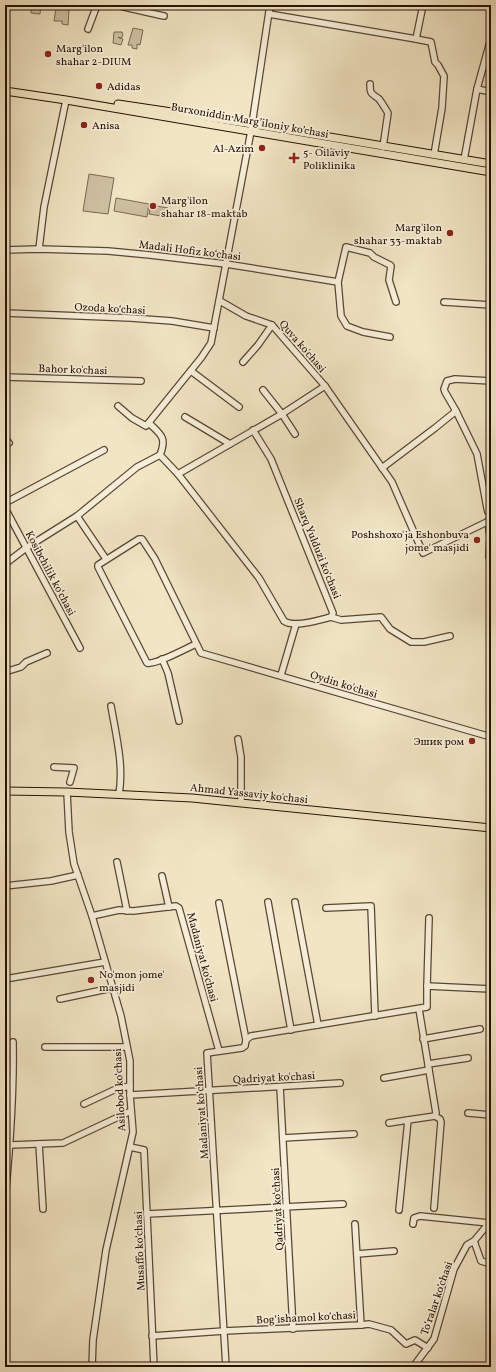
<svg xmlns="http://www.w3.org/2000/svg" width="496" height="1372" font-family="Vollkorn,serif">
<rect width="100%" height="100%" fill="#f1e5c3"/>
<filter id="stains"><feTurbulence type="fractalNoise" baseFrequency=".005" numOctaves="4"/><feColorMatrix values="0 0 0 0 .2 0 0 0 0 .09 0 0 0 0 .02 0 0 0 .5 -.17"/></filter>
<radialGradient id="worn" r=".72"><stop offset=".6" stop-color="#630" stop-opacity="0"/><stop offset="1" stop-color="#630" stop-opacity=".3"/></radialGradient>
<g fill="#cec1a3" stroke="#7a6954">
<polygon points="31,5 41,5 40,14 31,13"/>
<polygon points="56,8 69,9 68,25 62,24 62,21 54,21"/>
<polygon points="133,28 143,30 140,45 137,44 137,49 132,48 132,45 128,45"/>
<polygon points="114,32 122,32 123,36 121,38 118,37 119,38 123,39 121,45 113,43"/>
<polygon points="89,174 114,178 108,214 83,211"/>
<polygon points="116,198 149,204 147,217 114,211"/>
<polygon points="151,205 168,208 167,217 149,214"/>
</g>
<g fill="none" stroke-linecap="round" stroke-linejoin="round">
<defs>
<g id="minor">
<path d="M 115,5 C 131,8 147,13 164,16"/>
<polyline points="269,14 416,39 423,5"/>
<polyline points="88,29 97,5"/>
<polyline points="416,39 431,42 435,62 438,65 444,76 442,108 434,155"/>
<path d="M 370,84 C 370,94 371,93 379,99 C 382,103 385,108 388,113 L 383,147"/>
<polyline points="477,89 491,92"/>
<polyline points="464,160 477,89 491,38"/>
<polyline points="39,249 44,207 66,100"/>
<polyline points="5,250 39,249 108,251 150,255 226,264 338,282"/>
<polyline points="220,301 246,316 272,325 325,386 392,482 423,553 491,520"/>
<polyline points="444,302 491,305"/>
<polyline points="5,313 131,318 172,321 214,328"/>
<polyline points="390,337 363,332 347,326 341,316 338,282 346,247 370,253 374,257 390,265 391,266 389,280 396,302"/>
<polyline points="243,362 258,345 272,325"/>
<polyline points="191,371 239,407"/>
<polyline points="5,377 141,381"/>
<polyline points="263,390 282,414 295,434"/>
<polyline points="118,406 132,418 146,426 201,358 211,343 251,131 270,5"/>
<polyline points="456,411 445,392 444,389 447,381 455,379 491,381"/>
<polyline points="185,417 230,444"/>
<polyline points="5,438 9,443"/>
<polyline points="160,455 178,474 282,414 325,386"/>
<polyline points="382,468 435,428 456,411 477,454 487,508 488,512 491,515"/>
<path d="M 178,474 L 259,578 L 284,621 C 294,628 319,620 331,617 L 333,613 L 271,459 L 253,430"/>
<polyline points="5,503 104,450"/>
<polyline points="5,508 80,648"/>
<polyline points="77,516 106,559"/>
<polyline points="488,521 490,537 489,557 491,560"/>
<path d="M 5,564 L 26,548 L 77,516 L 137,467 L 160,455 C 167,437 161,435 149,423"/>
<polyline points="331,617 341,620 381,617 390,629 411,642 424,642 450,636"/>
<path d="M 196,644 C 187,648 156,665 147,663 L 98,567 L 98,565 L 139,539 L 142,539 L 155,559 L 201,653 L 491,737"/>
<polyline points="162,659 168,673 179,721"/>
<polyline points="5,672 21,667 26,662 47,653"/>
<polyline points="281,675 296,624"/>
<path d="M 111,706 C 116,735 124,766 119,794"/>
<polyline points="238,739 241,757 241,803"/>
<polyline points="54,767 74,768 70,782"/>
<polyline points="67,792 69,832 74,864 92,916 121,1016 130,1061 130,1095 133,1132 106,1250 93,1340 92,1367"/>
<polyline points="117,862 127,911"/>
<polyline points="162,876 169,907"/>
<polyline points="5,886 51,881 78,875"/>
<polyline points="268,902 291,1030"/>
<polyline points="295,902 318,1025"/>
<polyline points="219,903 246,1040"/>
<polyline points="326,908 371,906 375,1016"/>
<polyline points="92,916 119,910 133,911 176,906 179,908 219,1051"/>
<polyline points="5,979 105,962"/>
<polyline points="427,986 429,918"/>
<polyline points="60,999 112,988"/>
<polyline points="423,1039 480,1029"/>
<polyline points="45,1047 127,1047"/>
<polyline points="428,1064 468,1058"/>
<polyline points="384,1078 429,1070"/>
<polyline points="280,1087 293,1329"/>
<polyline points="130,1095 340,1083"/>
<polyline points="84,1104 116,1089 130,1086"/>
<polyline points="468,1113 491,1115"/>
<polyline points="389,1123 408,1120"/>
<polyline points="283,1138 354,1134"/>
<polyline points="39,1144 43,1209"/>
<polyline points="10,1145 63,1143 131,1111"/>
<polyline points="130,1147 144,1150 154,1367"/>
<path d="M 5,1199 C 10,1147 14,1094 13,1042"/>
<polyline points="434,1208 441,1122 440,1119 435,1116"/>
<polyline points="399,1210 408,1120 435,1116 436,1113 419,1009"/>
<polyline points="147,1214 343,1204"/>
<polyline points="413,1224 414,1218 420,1216 489,1223"/>
<polyline points="474,1241 481,1261 491,1264"/>
<polyline points="357,1254 394,1251"/>
<polyline points="361,1325 369,1324 391,1330 406,1344 415,1340 428,1348"/>
<polyline points="152,1336 224,1331 361,1325 355,1224"/>
<polyline points="226,1367 207,1053 242,1048 245,1046 246,1040 251,1036 427,1007 427,986 491,989"/>
<polyline points="413,1367 434,1339 454,1269 467,1245 474,1241 489,1223 491,1218"/>
</g>
<g id="major">
<polyline points="5,91 66,100 491,172"/>
<polyline points="118,104 252,124 491,164"/>
<polyline points="5,791 67,792 192,798 491,828"/>
</g>
</defs>
<use href="#minor" stroke="#594634" stroke-width="8"/>
<use href="#major" stroke="#261104" stroke-width="9"/>
<use href="#minor" stroke="#f6eed8" stroke-width="5.5"/>
<use href="#major" stroke="#f1e5c3" stroke-width="7"/>
</g>
<g fill="#8f2418" stroke="#f6eed8" stroke-width="1.5">
<circle cx="48" cy="54" r="4"/>
<circle cx="99" cy="86" r="4"/>
<circle cx="84" cy="125" r="4"/>
<circle cx="262" cy="148" r="4"/>
<path d="M292 152h4v4h4v4h-4v4h-4v-4h-4v-4h4z"/>
<circle cx="153" cy="206" r="4"/>
<circle cx="450" cy="233" r="4"/>
<circle cx="477" cy="540" r="4"/>
<circle cx="472" cy="741" r="4"/>
<circle cx="91" cy="980" r="4"/>
</g>
<g text-anchor="middle" stroke-width="3.5" stroke-linejoin="round" paint-order="stroke">
<g font-size="11" fill="#261104" stroke="#f6eed8" text-anchor="start">
<text x="56" y="52">Marg'ilon<tspan x="56" dy="13">shahar 2-DIUM</tspan></text>
<text x="107" y="90">Adidas</text>
<text x="92" y="129">Anisa</text>
<text x="254" y="152" text-anchor="end">Al-Azim</text>
<text x="303" y="156">5- Oilaviy<tspan x="303" dy="13">Poliklinika</tspan></text>
<text x="161" y="204">Marg'ilon<tspan x="161" dy="13">shahar 18-maktab</tspan></text>
<text x="442" y="231" text-anchor="end">Marg'ilon<tspan x="442" dy="13">shahar 33-maktab</tspan></text>
<text x="469" y="538" text-anchor="end">Poshshoxo'ja Eshonbuva<tspan x="469" dy="13">jome' masjidi</tspan></text>
<text x="464" y="745" text-anchor="end">Эшик ром</text>
<text x="99" y="978">No'mon jome'<tspan x="99" dy="13">masjidi</tspan></text>
</g>
<g font-size="11" fill="#261104" stroke="#f6eed8">
<text transform="translate(250 120) rotate(10)" y="4">Burxoniddin Marg’iloniy ko’chasi</text>
<text transform="translate(190 250) rotate(7)" y="4">Madali Hofiz koʻchasi</text>
<text transform="translate(110 308) rotate(3)" y="4">Ozoda koʻchasi</text>
<text transform="translate(303 346) rotate(49)" y="4">Quva ko'chasi</text>
<text transform="translate(73 369) rotate(2)" y="4">Bahor ko'chasi</text>
<text transform="translate(318 548) rotate(68)" y="4">Sharq Yulduzi koʻchasi</text>
<text transform="translate(51 573) rotate(62)" y="4">Kosibchilik koʻchasi</text>
<text transform="translate(344 684) rotate(17)" y="4">Oydin ko'chasi</text>
<text transform="translate(249 793) rotate(6)" y="4">Ahmad Yassaviy ko'chasi</text>
<text transform="translate(203 957) rotate(75)" y="4">Madaniyat ko'chasi</text>
<text transform="translate(274 1077) rotate(-3)" y="4">Qadriyat ko'chasi</text>
<text transform="translate(119 1090) rotate(-93)" y="4">Asilobod koʻchasi</text>
<text transform="translate(201 1113) rotate(-94)" y="4">Madaniyat koʻchasi</text>
<text transform="translate(277 1209) rotate(-93)" y="4">Qadriyat koʻchasi</text>
<text transform="translate(139 1251) rotate(-92)" y="4">Musaffo koʻchasi</text>
<text transform="translate(436 1298) rotate(-71)" y="4">Toʻralar koʻchasi</text>
<text transform="translate(306 1317) rotate(-3)" y="4">Bogʻishamol koʻchasi</text>
</g>
</g>
<rect width="496" height="1372" fill="none" stroke="#f1e5c3" stroke-width="20"/>
<rect x="6" y="6" width="484" height="1360" fill="none" stroke="#261104" stroke-width="2"/>
<rect x="10" y="10" width="476" height="1352" fill="none" stroke="#261104"/>
<rect width="100%" height="100%" filter="url(#stains)"/>
<rect width="100%" height="100%" fill="url(#worn)"/>
</svg>
